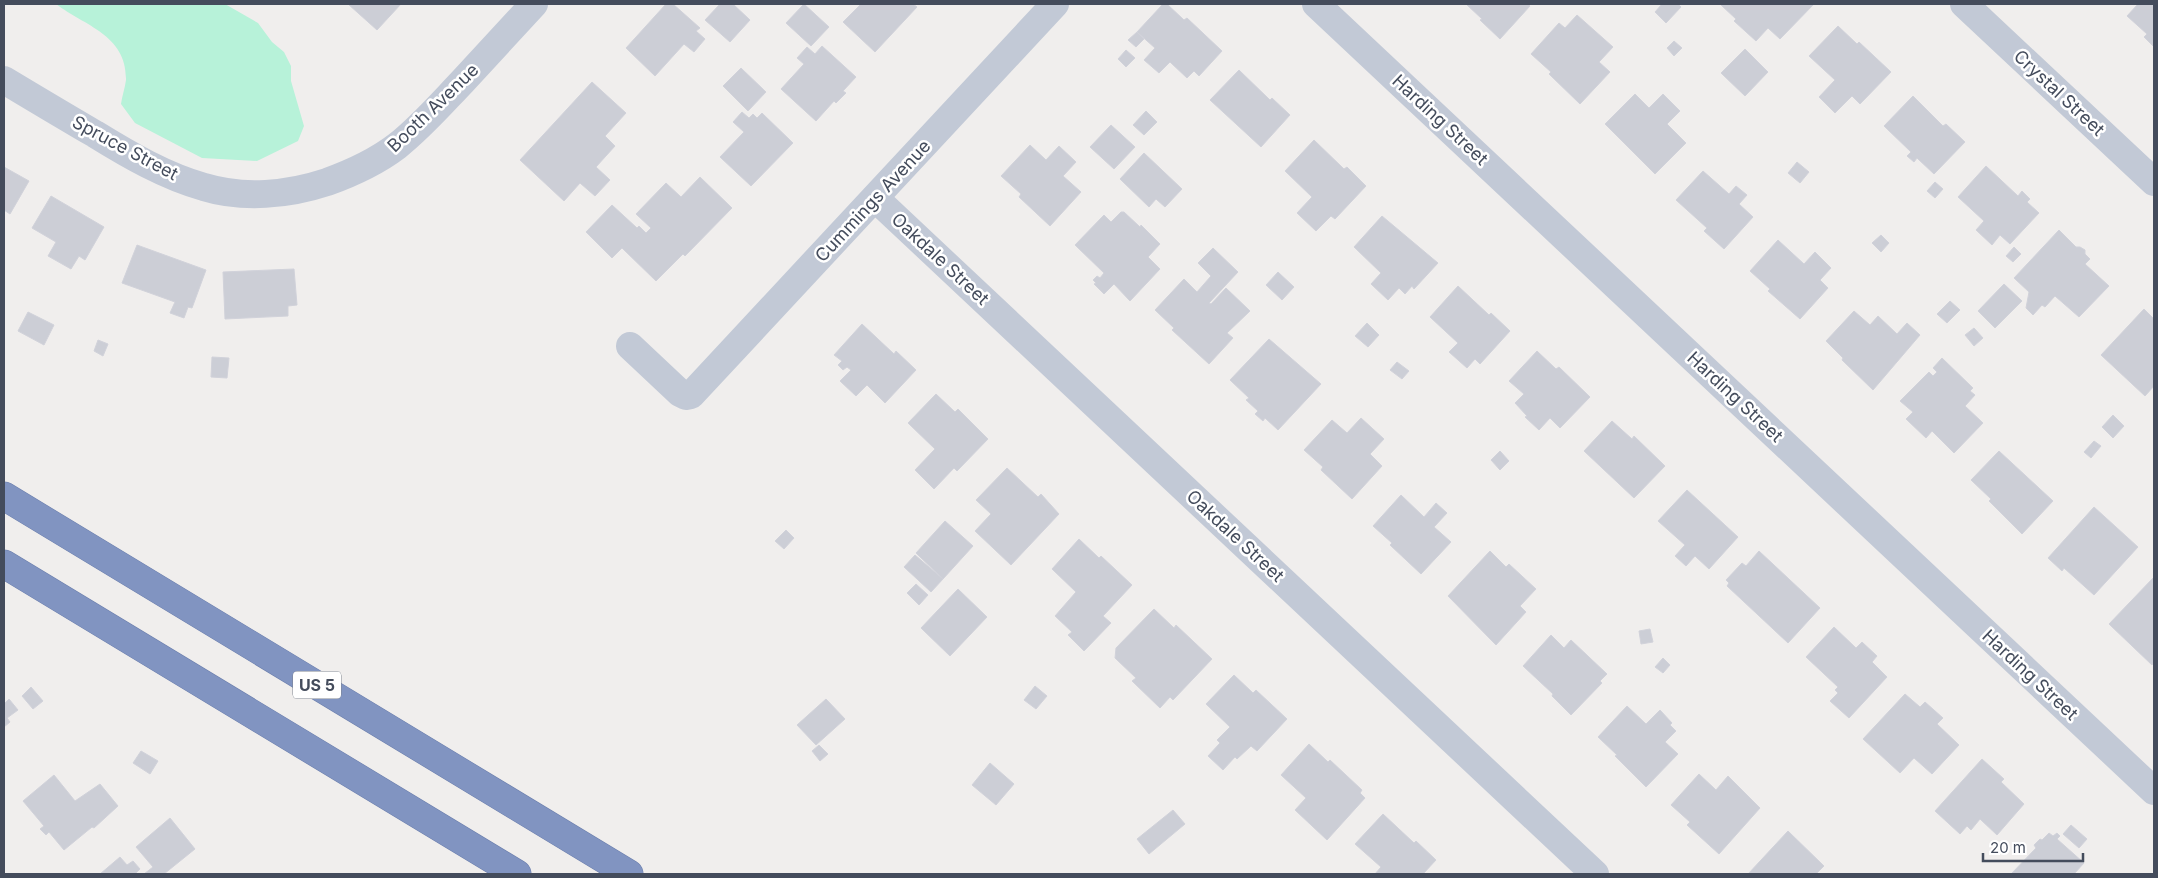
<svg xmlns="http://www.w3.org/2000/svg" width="2158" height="878" font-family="Inter,sans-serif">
<rect width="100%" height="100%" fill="#f0eeed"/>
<path fill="#b7f2d9" d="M 56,4 L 225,4 L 258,23 L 272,42 L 284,52 L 291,66 L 291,81 L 304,126 L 298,141 L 257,161 L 202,158 L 135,123 L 121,104 C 122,96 125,88 126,80 C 127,35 85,26 56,4 Z"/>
<g fill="#ccced6" stroke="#d1d2da">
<polygon points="348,4 401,4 377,30"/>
<polygon points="666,4 673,4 700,28 696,31 705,39 694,52 684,44 655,76 626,48"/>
<polygon points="720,4 733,4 750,20 730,42 705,20"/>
<polygon points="804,4 829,27 811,46 786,23"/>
<polygon points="861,4 913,4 917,7 875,52 843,22"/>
<polygon points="1163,4 1167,4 1184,20 1187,18 1222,51 1199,76 1194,71 1187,78 1170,62 1159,73 1144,60 1155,48 1137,32"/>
<polygon points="1466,4 1528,4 1530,6 1500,39 1480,20 1482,19"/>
<polygon points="1662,4 1678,4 1681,7 1666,23 1655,12"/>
<polygon points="1722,4 1814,4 1780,39 1768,28 1756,41 1734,21 1736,19 1721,5"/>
<polygon points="2138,4 2154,4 2154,47 2144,37 2147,34 2127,16"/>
<polygon points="1577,15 1613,47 1599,62 1610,72 1580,104 1549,74 1551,72 1531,54 1559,23 1565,28"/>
<polygon points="1838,26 1857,44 1859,42 1891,72 1860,104 1852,96 1835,113 1819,97 1835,80 1809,56"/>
<polygon points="1137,32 1144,39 1136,47 1128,40"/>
<polygon points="1674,41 1682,48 1674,56 1667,48"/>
<polygon points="822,46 856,77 843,91 846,93 836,103 834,101 816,121 781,89 804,64 797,58 807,47 815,54"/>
<polygon points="1745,49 1768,72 1745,96 1721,73"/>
<polygon points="1126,50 1135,58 1126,67 1118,59"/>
<polygon points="741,68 766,92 748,111 723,86"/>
<polygon points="1239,70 1270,100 1272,98 1290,115 1261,147 1210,100"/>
<polygon points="592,82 626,113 605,136 615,146 596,167 610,180 595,196 580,183 564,201 520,160"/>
<polygon points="1635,94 1649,108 1663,94 1680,111 1667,124 1686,143 1655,174 1605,124"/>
<polygon points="1913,96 1943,126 1946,124 1965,142 1934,174 1917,158 1914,162 1907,156 1911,152 1884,126"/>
<polygon points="1146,111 1157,122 1144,135 1133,125"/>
<polygon points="742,112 749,118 753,114 757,118 762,113 793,143 751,186 720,157 744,132 733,122"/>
<polygon points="1111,125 1135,147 1114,169 1090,147"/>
<polygon points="1314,140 1344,169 1347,167 1366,186 1335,219 1331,216 1316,231 1297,213 1312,197 1285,171"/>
<polygon points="1030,145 1046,160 1059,146 1076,162 1063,176 1081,192 1050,226 1019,197 1021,194 1001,176"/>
<polygon points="1144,153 1182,189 1165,207 1156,199 1149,207 1120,179"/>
<polygon points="1797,162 1809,172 1800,183 1788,173"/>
<polygon points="1986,166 2018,196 2022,191 2030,199 2027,202 2039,213 2010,244 2000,235 1992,245 1976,230 1984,221 1958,197"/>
<polygon points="4,167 29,181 10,214 4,210"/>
<polygon points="1703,171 1729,194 1736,186 1747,195 1739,204 1753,217 1724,249 1704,231 1707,228 1676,200"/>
<polygon points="700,177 732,208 685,256 683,254 656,281 622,248 612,258 586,232 612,205 637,228 639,226 646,233 651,228 636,214 666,183 681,197"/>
<polygon points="1935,182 1943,189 1935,198 1927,191"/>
<polygon points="51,196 104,227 85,260 79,256 71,269 48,256 56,242 32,228"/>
<polygon points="1121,212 1124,212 1140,227 1141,225 1160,244 1148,257 1160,269 1130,301 1114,284 1104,294 1094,284 1096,283 1093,280 1097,276 1100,278 1104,273 1075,245 1104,215 1111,222"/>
<polygon points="1382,216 1438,263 1414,289 1412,286 1405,294 1399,288 1388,300 1371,284 1381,273 1354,247"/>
<polygon points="2059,230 2076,247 2080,247 2085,250 2085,254 2090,259 2085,264 2109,286 2079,317 2055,296 2045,307 2042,305 2033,315 2026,308 2029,292 2014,278"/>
<polygon points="1881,235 1889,243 1881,252 1872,243"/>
<polygon points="1778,240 1804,264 1815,252 1831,268 1820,280 1828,288 1800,319 1768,291 1770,289 1750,271"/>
<polygon points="137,245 206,270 192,308 188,307 184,318 170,313 175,302 122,283"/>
<polygon points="2014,247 2021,254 2013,262 2006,256"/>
<polygon points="1213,248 1238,272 1209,303 1211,304 1226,288 1250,311 1227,333 1233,338 1209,364 1172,330 1174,328 1155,310 1184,279 1197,292 1211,276 1198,263"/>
<polygon points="294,269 297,305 288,306 288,316 225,319 223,272"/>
<polygon points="1278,272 1294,287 1282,300 1266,285"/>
<polygon points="2004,284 2022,301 1995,328 1978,311"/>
<polygon points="1458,286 1489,315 1491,313 1510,331 1480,364 1475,359 1467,368 1449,352 1458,343 1430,317"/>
<polygon points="1950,301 1960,310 1947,323 1937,314"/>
<polygon points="2144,309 2154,319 2154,386 2145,396 2101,355"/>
<polygon points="1854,311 1870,325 1878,316 1897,334 1907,323 1920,335 1873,390 1842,360 1843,358 1826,341"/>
<polygon points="28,312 54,325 44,345 18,331"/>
<polygon points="1367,323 1379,335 1368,347 1355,336"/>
<polygon points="862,324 894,354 896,351 916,370 885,403 867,385 856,396 840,381 851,370 847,367 843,370 838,365 842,361 834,355"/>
<polygon points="1974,328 1983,338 1974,346 1965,335"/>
<polygon points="1269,339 1321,384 1278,430 1265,418 1263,421 1255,414 1258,411 1246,400 1249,398 1230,380"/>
<polygon points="98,340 108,344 103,356 94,351"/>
<polygon points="1537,351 1556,369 1559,367 1590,397 1560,428 1550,418 1539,430 1525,417 1527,416 1515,403 1524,394 1509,381"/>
<polygon points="212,357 229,358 227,378 211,377"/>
<polygon points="1942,358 1973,388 1970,391 1975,395 1965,406 1983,423 1954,453 1932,431 1926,438 1906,419 1913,412 1900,401 1929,372 1933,376 1937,372 1933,368"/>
<polygon points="1397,362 1409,371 1402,379 1390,370"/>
<polygon points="936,394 955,412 958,409 988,439 957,471 954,468 934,489 915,470 935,449 908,423"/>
<polygon points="2113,415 2124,426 2113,438 2102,427"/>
<polygon points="1361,418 1384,439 1370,454 1382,466 1352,499 1321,470 1323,467 1304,450 1332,420 1347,433"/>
<polygon points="1612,421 1632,439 1634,436 1665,466 1634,498 1584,451"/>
<polygon points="2094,441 2101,446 2091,458 2084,452"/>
<polygon points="1500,451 1509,461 1500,470 1491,460"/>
<polygon points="1999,451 2053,501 2022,534 1989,501 1991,499 1971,480"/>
<polygon points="1007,468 1038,497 1041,494 1059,514 1011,565 975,531 991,514 976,500"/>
<polygon points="1687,490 1738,537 1709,569 1695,556 1686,566 1675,556 1685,545 1658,521"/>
<polygon points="1401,495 1424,517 1436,503 1447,513 1434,527 1451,542 1421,574 1390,545 1392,543 1373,526"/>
<polygon points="2094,507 2138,547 2094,595 2064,568 2062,571 2048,558"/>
<polygon points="945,521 973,546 943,579 916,553"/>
<polygon points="786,530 794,538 784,549 775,541"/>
<polygon points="1079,539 1099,558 1101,556 1132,585 1103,616 1111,623 1084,651 1068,635 1072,632 1055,616 1076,592 1052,569"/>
<polygon points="1490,551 1506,567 1509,564 1536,589 1520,606 1526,612 1496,645 1448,596"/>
<polygon points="1759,551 1820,608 1788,643 1727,586 1729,583 1726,580 1742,563 1746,566"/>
<polygon points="915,555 943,579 931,592 904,567"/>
<polygon points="2154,577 2154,662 2152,665 2109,624"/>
<polygon points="916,584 928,595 919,605 907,593"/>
<polygon points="958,589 987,617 950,656 921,628"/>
<polygon points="1154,609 1174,628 1176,625 1212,659 1173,700 1170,697 1160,708 1132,681 1136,678 1115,658 1116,648"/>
<polygon points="1834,627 1856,648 1862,642 1877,656 1872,662 1887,677 1849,718 1830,701 1838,693 1835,690 1838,687 1806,657"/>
<polygon points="1650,629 1653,642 1641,644 1639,631"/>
<polygon points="1551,635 1564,648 1571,640 1607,674 1600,681 1602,683 1571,715 1552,696 1553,694 1523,666"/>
<polygon points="1663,658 1670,665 1663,673 1655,667"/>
<polygon points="1234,675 1253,693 1256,690 1287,719 1257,751 1251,746 1237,759 1235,757 1223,770 1208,756 1220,743 1217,740 1230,727 1206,704"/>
<polygon points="1035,686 1047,696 1036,709 1024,700"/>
<polygon points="31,687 43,701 33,709 22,696"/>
<polygon points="1905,694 1920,707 1925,702 1943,718 1937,724 1959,745 1932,774 1914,758 1900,773 1863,739"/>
<polygon points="9,699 18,710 7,718 10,722 4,727 4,704"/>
<polygon points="826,699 845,719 816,745 797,725"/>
<polygon points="1627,706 1646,724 1660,710 1672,723 1670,725 1676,731 1665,742 1678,754 1646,787 1615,756 1617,755 1598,737"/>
<polygon points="1309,744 1328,762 1330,760 1362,790 1360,793 1365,798 1327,840 1295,810 1306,798 1281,775"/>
<polygon points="819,745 828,754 820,761 812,751"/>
<polygon points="141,751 158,761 150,774 133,763"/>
<polygon points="1982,759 2004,779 2001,782 2024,804 1997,835 1980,819 1971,830 1967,826 1960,834 1935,811"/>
<polygon points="990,763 1014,784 996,805 972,785"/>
<polygon points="1699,774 1716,790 1728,776 1760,808 1719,854 1687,825 1690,822 1671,805"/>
<polygon points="54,775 75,801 100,784 118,806 94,828 92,827 64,850 49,832 46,835 40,829 44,826 23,801"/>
<polygon points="1173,810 1185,824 1149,854 1137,839"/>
<polygon points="1383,814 1414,843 1416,841 1436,860 1423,874 1375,874 1381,867 1355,844"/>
<polygon points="170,818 195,849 164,874 144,874 153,867 136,847"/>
<polygon points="2071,825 2087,839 2079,848 2063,834"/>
<polygon points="1788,831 1824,866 1816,874 1748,874"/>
<polygon points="2049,833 2053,836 2057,833 2060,836 2057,839 2084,863 2074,874 2011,874 2036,848 2034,845 2040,839 2042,840"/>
<polygon points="120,857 127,865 133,861 140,869 135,874 100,874"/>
</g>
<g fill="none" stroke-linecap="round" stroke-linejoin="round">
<defs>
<g id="highway">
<polyline points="4,496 629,874"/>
<polyline points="4,564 517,874"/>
</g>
</defs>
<use href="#highway" stroke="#6c7fac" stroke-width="29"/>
<g stroke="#c2c9d6" stroke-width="28">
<polyline points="1316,4 2154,791"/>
<polyline points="1964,4 2154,182"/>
<path d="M 4,80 C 34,98 64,116 95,134 C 129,155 165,176 204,187 C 243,199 288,195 327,182 C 352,173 376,162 397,146 C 421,127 441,104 462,82 C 486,56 510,30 534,4"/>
<polyline points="875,198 1595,874"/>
<polyline points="630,346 680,393 686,396 691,395 1055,4"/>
</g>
<use href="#highway" stroke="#8194c1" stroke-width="28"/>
</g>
<g text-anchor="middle" stroke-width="5" stroke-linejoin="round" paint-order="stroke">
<rect fill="#fff" stroke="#7c828d" stroke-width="1" x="293" y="671.5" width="48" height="27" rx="4"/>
<g font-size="16" font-weight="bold" fill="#444c5c">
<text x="317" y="691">US 5</text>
</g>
<g font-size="18" fill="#444c5c" stroke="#fff">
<text transform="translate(2059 93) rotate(43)" y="6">Crystal Street</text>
<text transform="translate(433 108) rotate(-44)" y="6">Booth Avenue</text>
<text transform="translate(1440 120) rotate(43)" y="6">Harding Street</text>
<text transform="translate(125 148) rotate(28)" y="6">Spruce Street</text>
<text transform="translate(873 201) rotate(-47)" y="6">Cummings Avenue</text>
<text transform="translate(940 259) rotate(43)" y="6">Oakdale Street</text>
<text transform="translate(1735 397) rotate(43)" y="6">Harding Street</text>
<text transform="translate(1235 536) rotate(43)" y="6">Oakdale Street</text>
<text transform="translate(2030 675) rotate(43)" y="6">Harding Street</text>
</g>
</g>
<rect width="2158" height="878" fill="none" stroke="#444c5c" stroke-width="10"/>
<path d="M1983 853v8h100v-8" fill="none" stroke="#444c5c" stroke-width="2.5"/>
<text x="1990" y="853" font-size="15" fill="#444c5c" stroke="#ffffff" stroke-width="4" paint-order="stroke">20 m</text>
</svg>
